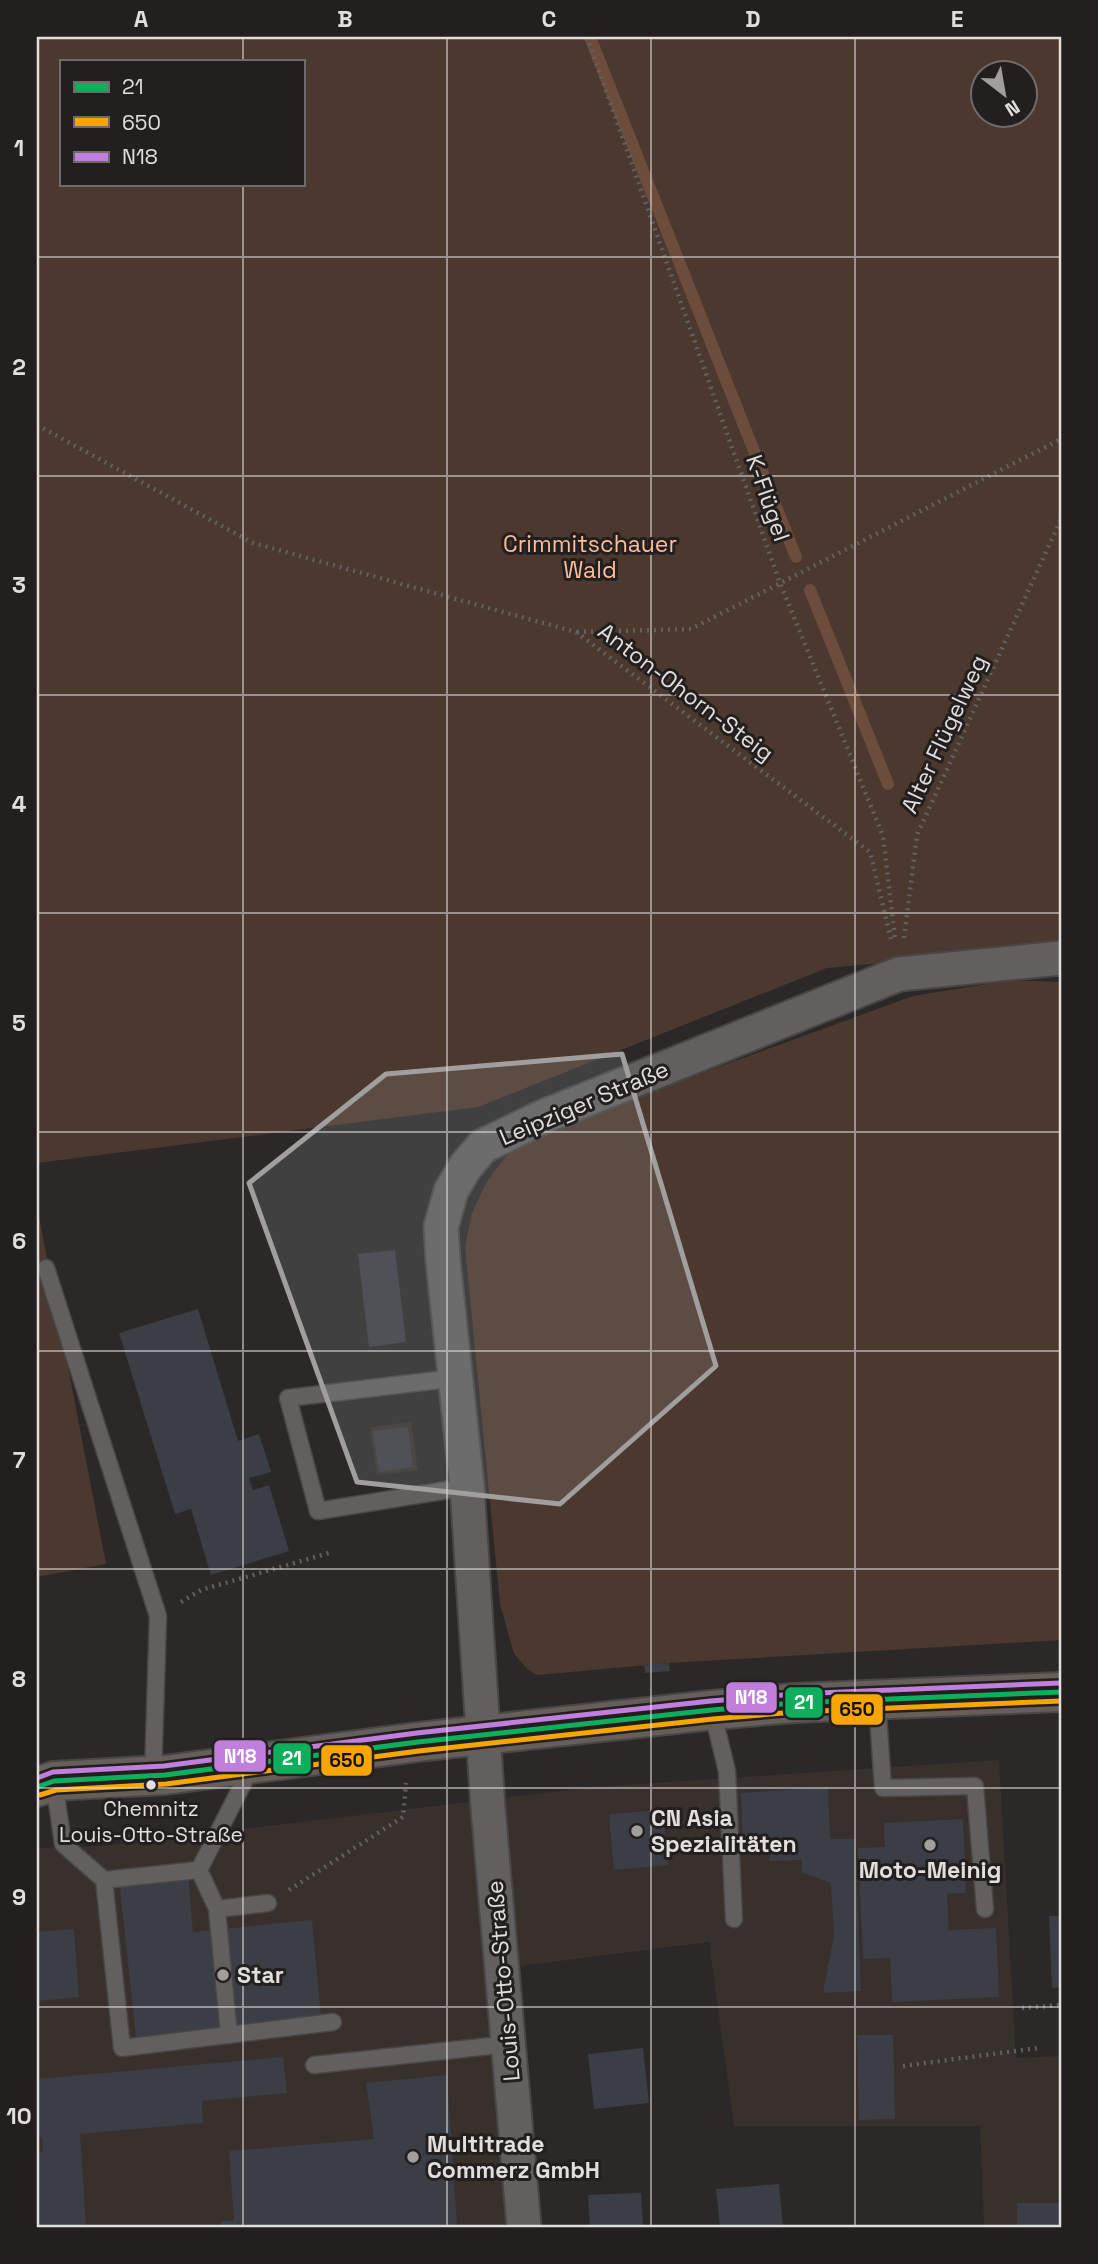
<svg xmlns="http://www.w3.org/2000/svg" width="1098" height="2264" font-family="'Space Grotesk',sans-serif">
  <rect width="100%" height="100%" fill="#2a2928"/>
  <!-- built -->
  <g fill="#37302d">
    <polygon points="411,1422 418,1470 377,1475 370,1427"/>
    <polygon points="999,1760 1016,2058 1061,2056 1061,2227 984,2227 980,2126 734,2126 709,1942 505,1968 534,2227 37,2227 37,1848 102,1846 594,1787"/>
  </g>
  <!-- green -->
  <g fill="#4b382e" fill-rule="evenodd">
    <path d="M37 37H1061V947L827 968 478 1107 37 1163ZM61 61H303V184H61ZM982 74H1024V116H982Z"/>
    <polygon points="1012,980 1061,982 1061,1640 669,1663 538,1675 528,1670 514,1654 500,1604 465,1247 472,1213 487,1181 508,1154 537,1136 691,1077 913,996"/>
    <polygon points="37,1206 106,1564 37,1577"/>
  </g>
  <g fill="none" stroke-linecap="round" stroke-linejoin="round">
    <!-- stream -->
    <g stroke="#6c4c3b" stroke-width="12">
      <polyline points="590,37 796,557"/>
      <polyline points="810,590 888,784"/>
    </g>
  </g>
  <!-- building -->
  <g fill="#3b3e44">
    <polygon points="395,1250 406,1342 369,1347 358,1254"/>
    <polygon points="198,1309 238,1441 259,1434 271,1472 249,1478 253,1490 269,1485 289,1551 211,1575 191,1509 175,1514 119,1333"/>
    <polygon points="408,1427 413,1467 379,1472 373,1431"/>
    <polygon points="669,1663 670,1671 645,1673 644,1665"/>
    <polygon points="828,1787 830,1839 855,1839 861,1991 823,1993 834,1935 831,1883 802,1872 802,1860 770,1861 769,1850 743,1851 741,1793"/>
    <polygon points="663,1810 668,1865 614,1870 609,1814"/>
    <polygon points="963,1819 966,1893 947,1894 949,1930 996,1928 999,1997 892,2002 890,1958 863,1959 858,1848 885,1847 884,1823"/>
    <polygon points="145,1832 146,1840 121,1843 120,1836"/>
    <polygon points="187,1863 193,1932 312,1920 321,2017 136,2037 118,1870"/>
    <polygon points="1049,1916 1061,1916 1061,1987 1052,1988"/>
    <polygon points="74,1929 79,1997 39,2001 37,1932"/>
    <polygon points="857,2035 893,2035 895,2119 859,2120"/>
    <polygon points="643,2048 649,2103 594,2109 588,2054"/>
    <polygon points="283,2057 287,2093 202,2101 203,2123 80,2134 86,2227 37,2227 37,2152 43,2151 42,2137 37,2138 37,2079"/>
    <polygon points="447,2075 457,2227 221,2227 221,2221 234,2220 229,2151 374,2139 366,2083"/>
    <polygon points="779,2184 783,2227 720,2227 716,2189"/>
    <polygon points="641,2193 643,2227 590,2227 588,2195"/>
    <rect x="1017" y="2203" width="44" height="24"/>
  </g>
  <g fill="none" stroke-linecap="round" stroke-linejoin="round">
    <!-- service casing -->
    <g stroke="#484746" stroke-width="19">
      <g id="service">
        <polyline points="46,1268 158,1616 153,1776"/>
        <polyline points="456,1378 288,1398 318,1511 467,1487"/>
        <polyline points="877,1700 883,1788 975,1786 985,1909"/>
        <polyline points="712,1710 727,1771 734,1919"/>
        <polyline points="54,1781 63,1844 104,1880 122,2048 333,2022"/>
        <polyline points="199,1870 217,1909 229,2035"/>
        <polyline points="199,1870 252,1766"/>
        <polyline points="104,1880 199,1870"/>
        <polyline points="217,1909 268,1903"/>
        <polyline points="314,2065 509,2044"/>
      </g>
    </g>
    <!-- minor casing -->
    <g stroke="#484746" stroke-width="37">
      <polyline id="minor" points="524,2227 488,1808 467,1487 443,1261 441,1227 451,1191 465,1167 483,1146 543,1117 899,974 1061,958"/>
    </g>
    <!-- primary casing -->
    <g stroke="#484746" stroke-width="42">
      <polyline id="primary" points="37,1787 54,1781 165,1775 418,1742 712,1710 794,1703 1061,1692"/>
    </g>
    <!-- path -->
    <g stroke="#626160" stroke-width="4.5" stroke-dasharray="2 5" stroke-linecap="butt">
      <polyline points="587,37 780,583 883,836 895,938"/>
      <polyline points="37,425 253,543 576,632 870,852 891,939"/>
      <polyline points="577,632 691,629 1061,439"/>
      <polyline points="904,938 917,835 1061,519"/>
      <polyline points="181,1602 201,1590 329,1553"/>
      <polyline points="289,1890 403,1817 406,1783"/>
      <polyline points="1022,2008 1061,2005"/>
      <polyline points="903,2066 1038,2048"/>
    </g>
    <!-- service -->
    <use href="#service" stroke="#61605f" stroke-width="16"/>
    <!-- minor -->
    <use href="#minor" stroke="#61605f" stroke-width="33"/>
    <!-- primary -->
    <use href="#primary" stroke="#665e5a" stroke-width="38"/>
    <!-- bus-1 casing -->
    <g stroke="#221f1e" stroke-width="10">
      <polyline id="bus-1" points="37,1787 54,1781 165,1775 418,1742 712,1710 794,1703 1061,1692"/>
    </g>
    <!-- bus-2 casing -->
    <g stroke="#221f1e" stroke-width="10">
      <polyline id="bus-2" points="40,1795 56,1790 166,1784 419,1751 713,1719 795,1712 1061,1701"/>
    </g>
    <!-- bus-3 casing -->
    <g stroke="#221f1e" stroke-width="10">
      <polyline id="bus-3" points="37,1778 53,1772 164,1766 417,1733 711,1701 794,1694 1061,1683"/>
    </g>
    <!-- bus-1 -->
    <use href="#bus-1" stroke="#0daf5c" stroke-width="5"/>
    <!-- bus-2 -->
    <use href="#bus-2" stroke="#f7a600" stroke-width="5"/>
    <!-- bus-3 -->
    <use href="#bus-3" stroke="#c07fdc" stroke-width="5"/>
  </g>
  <!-- marked area -->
  <path fill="#a19f9e" fill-opacity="0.2" stroke="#a19f9e" stroke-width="5" stroke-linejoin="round" d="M622 1054 716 1366 560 1504 357 1482 249 1183 386 1074Z"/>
  <!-- grid -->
  <path fill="none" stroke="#e1dfde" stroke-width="2" stroke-opacity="0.55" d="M243 37V61M447 37V2227M651 37V2227M855 37V2227M243 184V2227M37 257H1061M37 476H1061M37 695H1061M37 913H1061M37 1132H1061M37 1351H1061M37 1569H1061M37 1788H1061M37 2007H1061"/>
  <!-- markers -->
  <circle fill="#e1dfde" stroke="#221f1e" stroke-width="2.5" cx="151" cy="1785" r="6"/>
  <g fill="#a19f9e" stroke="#221f1e" stroke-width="2.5">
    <circle cx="637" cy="1831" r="7"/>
    <circle cx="930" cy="1845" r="7"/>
    <circle cx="223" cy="1975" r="7"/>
    <circle cx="413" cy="2157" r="7"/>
  </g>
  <g text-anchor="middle" stroke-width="6" stroke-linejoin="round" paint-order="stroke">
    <!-- bus labels -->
    <g font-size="21" fill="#e1dfde" stroke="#221f1e">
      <text x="151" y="1816">Chemnitz<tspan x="151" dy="26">Louis-Otto-Straße</tspan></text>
    </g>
    <!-- street labels -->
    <g font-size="23" fill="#e1dfde" stroke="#221f1e">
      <text transform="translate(768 498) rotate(71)" y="8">K-Flügel</text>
      <text transform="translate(686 692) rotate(37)" y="8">Anton-Ohorn-Steig</text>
      <text transform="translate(944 734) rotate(-65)" y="8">Alter Flügelweg</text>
      <text transform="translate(584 1103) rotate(-23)" y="8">Leipziger Straße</text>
      <text transform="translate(503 1981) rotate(-95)" y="8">Louis-Otto-Straße</text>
    </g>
    <!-- park labels -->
    <g font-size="23" fill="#fcbd9c" stroke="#221f1e">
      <text x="590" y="552">Crimmitschauer<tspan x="590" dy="26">Wald</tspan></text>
    </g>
    <!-- poi labels -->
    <g font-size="23" font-weight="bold" fill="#e1dfde" stroke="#221f1e" text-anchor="start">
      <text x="651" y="1826">CN Asia<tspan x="651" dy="26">Spezialitäten</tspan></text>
      <text x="930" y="1878" text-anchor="middle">Moto-Meinig</text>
      <text x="237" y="1983">Star</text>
      <text x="427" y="2152">Multitrade<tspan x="427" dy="26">Commerz GmbH</tspan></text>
    </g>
  </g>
  <g stroke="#221f1e" stroke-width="2.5">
    <rect x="725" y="1681" width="53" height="33" rx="7" fill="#c07fdc"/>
    <rect x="784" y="1686" width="40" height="33" rx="7" fill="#0daf5c"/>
    <rect x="830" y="1693" width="54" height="33" rx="7" fill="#f7a600"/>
    <rect x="213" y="1739" width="54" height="34" rx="7" fill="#c07fdc"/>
    <rect x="272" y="1742" width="40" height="33" rx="7" fill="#0daf5c"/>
    <rect x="320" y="1744" width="53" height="33" rx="7" fill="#f7a600"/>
  </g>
  <g font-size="19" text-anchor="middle" font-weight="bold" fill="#fff">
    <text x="751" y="1704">N18</text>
    <text x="804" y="1709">21</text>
    <text x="240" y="1763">N18</text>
    <text x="292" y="1765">21</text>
  </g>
  <g font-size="19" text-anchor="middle" font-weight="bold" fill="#111">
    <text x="857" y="1716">650</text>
    <text x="347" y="1767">650</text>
  </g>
  <!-- border -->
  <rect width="1098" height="2264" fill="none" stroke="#221f1e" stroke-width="77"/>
  <!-- legend -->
  <rect x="60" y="60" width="245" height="126" fill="#221f1e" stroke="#6e6c6b" stroke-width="2"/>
  <rect x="74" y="82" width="35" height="10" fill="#0daf5c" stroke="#6e6c6b" stroke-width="2"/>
  <text x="122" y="94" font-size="21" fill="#e1dfde">21</text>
  <rect x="74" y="117" width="35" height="10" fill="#f7a600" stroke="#6e6c6b" stroke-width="2"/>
  <text x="122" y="130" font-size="21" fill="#e1dfde">650</text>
  <rect x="74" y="152" width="35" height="10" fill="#c07fdc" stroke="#6e6c6b" stroke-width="2"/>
  <text x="122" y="164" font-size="21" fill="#e1dfde">N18</text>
  <!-- north arrow -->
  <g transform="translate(1004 94) rotate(149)"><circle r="33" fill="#221f1e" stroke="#6e6c6b" stroke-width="2"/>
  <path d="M0-5L12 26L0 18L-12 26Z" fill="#a19f9e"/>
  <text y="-10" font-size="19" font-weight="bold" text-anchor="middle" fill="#e1dfde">N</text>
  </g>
  <rect x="38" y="38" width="1022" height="2188" fill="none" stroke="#e1dfde" stroke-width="2.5"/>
  <g font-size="23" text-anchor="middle" font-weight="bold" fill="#e1dfde">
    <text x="141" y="27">A</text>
    <text x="345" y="27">B</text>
    <text x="549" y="27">C</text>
    <text x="753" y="27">D</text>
    <text x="957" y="27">E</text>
    <text x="19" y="156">1</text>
    <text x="19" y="375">2</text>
    <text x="19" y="593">3</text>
    <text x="19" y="812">4</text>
    <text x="19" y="1031">5</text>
    <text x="19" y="1249">6</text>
    <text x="19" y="1468">7</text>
    <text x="19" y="1687">8</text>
    <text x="19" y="1905">9</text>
    <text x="19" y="2124">10</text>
  </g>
</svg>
